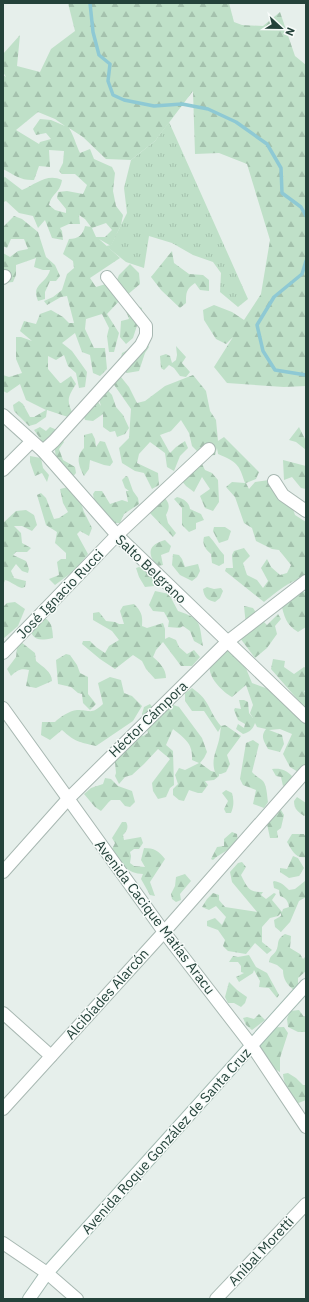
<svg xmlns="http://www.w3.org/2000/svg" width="309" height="1302" font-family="'IBM Plex Sans',sans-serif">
  <defs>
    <pattern id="grass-tufts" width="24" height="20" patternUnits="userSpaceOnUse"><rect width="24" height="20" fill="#bfe0c8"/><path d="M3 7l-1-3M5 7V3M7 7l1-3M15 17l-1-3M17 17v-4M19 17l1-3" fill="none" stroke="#a4c1ad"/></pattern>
    <pattern id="forest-firs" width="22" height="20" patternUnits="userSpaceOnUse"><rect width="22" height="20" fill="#bfe0c8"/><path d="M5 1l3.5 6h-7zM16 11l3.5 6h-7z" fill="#a4c1ad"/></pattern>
  </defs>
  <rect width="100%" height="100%" fill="#e6efeb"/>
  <!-- grass -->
  <polygon fill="url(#grass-tufts)" points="169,122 248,299 238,307 220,292 221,273 213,262 193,255 172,243 149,236 144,268 126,262 106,246 111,245 127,213 124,188 131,160 155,141"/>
  <!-- forest -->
  <g fill="url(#forest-firs)" fill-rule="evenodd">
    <path d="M68 3H193L195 8 193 3H229L234 22 242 25 263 26 280 12 295 56 306 65V386L284 387 227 383 214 367 233 337 226 344 216 339 204 320 203 310 214 305 232 312 244 320 261 294 270 240 247 164 219 153 195 154 193 91 155 141 131 160 106 159 83 137 69 128C74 136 76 145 80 153L90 149 94 159 112 167 115 173 113 191 116 206 123 215 121 225 111 246 99 239 120 258 90 278 96 287 109 283 115 285 119 275 130 264 139 273 140 284 126 296V301L142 308V310L133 338 126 344 120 337 121 321 129 319C127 311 122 307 121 299L107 314 119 333 114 352H109L107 336 109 328 102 314 86 319 85 329 94 348H105L107 369 100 376 93 373 90 355 82 352 75 333 62 343 72 351 87 372 85 387 79 388 76 373 68 366 64 355 56 360 48 356V369L60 383H61L71 376 76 384C68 397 66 400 73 414L68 417 47 410 46 417 36 424 29 426 14 411 13 405 19 401 23 404 30 417H34L46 410 26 400 20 384 7 393 3 391V375L9 377 22 373 16 359V337H21L32 341 20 331 24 321 36 324 40 314 51 310 63 317 69 323H74L67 296 61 297 47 305 44 301 53 297 62 290 67 274 74 268 73 261 63 254 69 239C78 239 83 235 85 226L91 227 85 219 79 215 80 224H69L60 228 62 231 63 240 52 238 45 220 38 228 33 216 19 213 6 201 3 202V178L5 177 22 190C36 184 47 173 62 180 60 193 52 193 49 205L55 210 66 213V209L57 198 58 192 67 191 83 194 87 185 75 174H62L59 171 63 163 64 151 49 150 50 167 39 166 34 180C22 181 14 175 3 169V75L6 77 3 72V54L20 35 17 66 40 72 51 49 75 31ZM38 112 55 119 65 126 51 120 40 119 33 129 36 135 46 133 51 139 40 142 39 144 16 130ZM106 223 112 230 105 237H96L92 228Z"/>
    <path d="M14 216 22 219 38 232 46 257 55 265 60 276 56 281H50L45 292V299L38 301C31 283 46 285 50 270H43L34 267 36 258 16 265V275L13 282 3 283V253L10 257 18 251 28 249 24 239H11L7 248 3 246V227Z"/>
    <path d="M172 251 174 263 189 274 203 275 209 280V291L200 290 195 283C186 289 186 293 186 303L180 308 161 290 151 277Z"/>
    <polygon points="144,339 149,347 145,353 139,371 127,373 119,366 122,353 128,350 135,350"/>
    <polygon points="176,346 186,357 182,363 190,372 186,377 180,376 174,368 169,365 164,370 161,368 160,356 166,354 170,356 172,363 176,360 177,355"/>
    <path d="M193 375 206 391 210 411 216 420 218 441 224 437 259 472 256 479 246 483 249 489 255 482 269 480 286 505 293 509 295 515 306 522V578C294 577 274 594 264 602L225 571 226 568H233L232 555 234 551 244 548 250 556 243 563 247 575 257 580 263 588 268 581 261 568 267 559 271 567 280 575 287 573 291 565 279 550 272 549 256 541 252 528 244 523 235 497 226 487 232 482 245 483C239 464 237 462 218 454L217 448 215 455 202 456 192 446 189 433 181 420 171 431 160 435 170 453 176 447 185 441 188 448 180 456 174 471 167 467 165 453 150 442 139 454 137 463 158 473 159 485 152 489 144 473 135 471 122 463 119 448 129 438 131 409 110 379 121 377 129 387 137 403 145 401 165 386Z"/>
    <polygon points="102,384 112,395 116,407 123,415 129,428 125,434 117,437 115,431 110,432 103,427 103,414 93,421 85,420 83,414 83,399 87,396 93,395 101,406 97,393"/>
    <polygon points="40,427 46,431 50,427 57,430 44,444 34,430"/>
    <polygon points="299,427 306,441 306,450 296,442 289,440"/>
    <path d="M92 433 95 439 96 447 100 441 105 442 113 462 110 466 104 465 90 460 89 469 84 476C79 466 75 457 84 448V435Z"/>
    <path d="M60 437 64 442 59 449 63 460 75 467 76 473 71 479C60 463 52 459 56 439Z"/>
    <polygon points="30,456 41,458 43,468 49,475 47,482 42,473 35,476 30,462"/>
    <polygon points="199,458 205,470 212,473 218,480 219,502 213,511 205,508 200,496 210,489 202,477 194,492 186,486 181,480"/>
    <polygon points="283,460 306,466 306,489 301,488 292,477 284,480"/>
    <polygon points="126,476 128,477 133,491 138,498 139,504 124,514 120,523 110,523 95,506 93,494 95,491 102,491 110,504 122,500 128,502 126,491 129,491 125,488 122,480"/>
    <polygon points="72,486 78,494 84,512 92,528 89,536 80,531 77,534 88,554 75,570 55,585 49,579 59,575 57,562 61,559 66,559 66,553 55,543 57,532 46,525 37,495 41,493 46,498 54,519 59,518 68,512 63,503 60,489"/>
    <path d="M161 494C169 502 171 505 166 515L168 523 176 533 173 537 147 510Z"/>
    <path d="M177 497C184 499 189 502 190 509L201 514 204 520 196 523V529L189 532 182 525V508L174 499Z"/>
    <path d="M26 510 34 515 37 525 32 531 22 526H14L21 533 22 543 31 548 27 552H16L13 555 26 561 29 569 28 573 22 571 16 564 11 571 14 578 26 581 25 587 22 588C15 586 12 582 5 580L3 585V523L16 511Z"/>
    <polygon points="214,527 225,527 231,531 228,540 219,543 213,531"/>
    <path d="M209 536C215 542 218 549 224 555V563L219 566 212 563 211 554C205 549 202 544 204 537Z"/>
    <path d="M165 540 171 546 169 552 161 555 163 565 157 566C147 553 148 545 165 540Z"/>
    <polygon points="173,554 179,555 182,559 185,567 198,564 200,571 197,577 192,581 180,575 172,565"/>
    <polygon points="142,566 154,578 154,586 145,587 139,577 136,568"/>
    <path d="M207 587 214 589 221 588 223 591 220 598 215 602C208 600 204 598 203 589Z"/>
    <path d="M297 588 306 593V614L305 619 306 620V627L298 632C286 625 284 616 281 603Z"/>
    <path d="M155 591 169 594 178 611C202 619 199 623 203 646L194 641 190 631 183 626 180 628 168 627 169 621 164 612 153 611 149 605Z"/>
    <polygon points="15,602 25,609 18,626 3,639 3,607 7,603"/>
    <path d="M134 604C141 611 143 615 142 626L147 628 163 623 165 629V639L169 637 176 640 179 647 187 654 194 650 200 657 192 666H181L163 642 156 650 153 657C160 663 166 669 166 678L155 679 146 669 142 661 133 655 115 669 100 659 82 644 83 641H90L96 647 105 653 109 646 119 640 112 631 93 620V613L99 612 106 621 115 622 119 624H124L120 611 123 606Z"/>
    <polygon points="244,606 253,608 259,617 267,625 278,614 281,619 275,626 277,634 267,648 255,658 237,634 246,626"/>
    <path d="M37 613C51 621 52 623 53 638 35 642 32 639 28 622Z"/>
    <path d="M21 642 35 653 36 661C43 667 52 672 52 681L36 688 26 686 29 670C21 668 17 670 11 676L7 669 16 657 17 647Z"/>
    <path d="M229 650 243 661 252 683 271 690 301 718 306 724V777L290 767 283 754 292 734 280 729 269 730 282 735 284 744 280 752 268 749C264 741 260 737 266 729L257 727 255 723C253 729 250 732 243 734L236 729 238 724 244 728 245 724 238 720 234 710 235 708 241 709 239 700H244L248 702 249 713 253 718 250 713 253 705 246 685 232 697C220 690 200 670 215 657 218 654 225 652 229 650Z"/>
    <polygon points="66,654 70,655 77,665 80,673 88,677 88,694 96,704 90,710 83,703 82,694 78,693 71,687 58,684 56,660"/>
    <polygon points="273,659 285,661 284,667 294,674 304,667 306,668 306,690 304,691 306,694 306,714 298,700 271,669"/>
    <path d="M110 677 121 680 124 693 132 696 142 706 133 721 96 746C79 742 75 742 62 730L50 740 41 735 42 722H55C60 717 69 711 77 710 91 710 91 715 103 704L98 683Z"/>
    <path d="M192 688C211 701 208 711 221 726L225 725 241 736 227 755 230 764 226 772 221 774H219V776L214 780 205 781 208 785 202 793H198L189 790 184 801 179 800 173 795V789L178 784 175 775 179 768 185 770 199 763 192 760C193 743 185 739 173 729L166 745 173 751 174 785 170 788 166 797 158 799 153 791 152 783 170 759 158 749 144 764 132 775 125 777 119 784 115 776 116 773 114 752 124 749 123 736 133 730 143 736 148 733 142 714 144 707 150 704 154 709 168 703 179 707 202 738 207 752 204 758 200 763 211 771 215 772C211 760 216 752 219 740 220 736 220 732 221 727L218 732 204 711H192L185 701V693Z"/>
    <path d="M253 740 259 744 252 772C255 776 260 778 263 781 267 786 267 796 268 802L264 808 253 804 256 790 243 785 240 779 246 743Z"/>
    <path d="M272 769C281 768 286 770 292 776L289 783 283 786 281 777 276 776Z"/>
    <path d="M105 778 111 779 118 786 132 791 135 802 130 807 125 806 120 800H111C107 803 105 807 101 811L95 807 84 794 91 788 103 784Z"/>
    <path d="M226 790 232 793C234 801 234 806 231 813H226L224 809 228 801 222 793Z"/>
    <path d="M297 797 306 803V814L304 816C298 812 294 809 294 801Z"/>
    <polygon points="278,810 281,810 284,815 281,828 277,831 278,838 270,838 267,824 269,816 272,814 277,815"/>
    <path d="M122 822H126C129 827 127 831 123 835L124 840 141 837 143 843 139 849H134L130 852 131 856 130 863 134 866 145 867 141 860 144 848C154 848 159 851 165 859L150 882 155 896 150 895 141 879 143 874C128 874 117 862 112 849L115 843 112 838Z"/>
    <path d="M232 832 237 834 238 843C230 850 220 853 213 860L211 859 217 847 224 846V839Z"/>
    <path d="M292 834H304L306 837V857C295 859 292 850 287 842Z"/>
    <polygon points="293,856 298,858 304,868 299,876 289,878 280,872 280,868 287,869"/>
    <path d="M242 862 246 867 241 875C247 887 249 893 263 892L261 895 266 899 274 893 276 894 272 900 282 912 283 909 289 907C288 901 286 898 280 896L279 890 274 888 273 882 274 881C281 882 284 885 289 890L295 889 305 881 306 875V897L299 901 290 922 281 932 275 927 274 920 281 916V913L278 916 270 918 262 927V942L272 950 267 954 255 943 246 954 228 951 223 946 225 940 218 930 207 926V921L215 918 222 925 226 917 216 906 209 910 202 907 207 899 213 893 219 895V900L225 907 257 912 232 882 230 872 238 863Z"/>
    <polygon points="185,874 191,881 180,894 181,900 176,902 172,899 171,894 175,886 176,877"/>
    <path d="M285 934 291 936 290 948 300 954 303 959 306 956V971L298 978V986L294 990C287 985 283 979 283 970L277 965 269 962C270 955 273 956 276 951 280 944 275 940 285 934Z"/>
    <polygon points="249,955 256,967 267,973 279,995 277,998 269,988 259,987 260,981 254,970 253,973 239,982 236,977 244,973 241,972 241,966 238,962 229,962 233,956 238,957"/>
    <polygon points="229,982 237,990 247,997 245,1003 241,1007 234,1003 228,1003 225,997"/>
    <polygon points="299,1010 304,1017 306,1015 306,1032 298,1032 288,1027 287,1019 290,1011"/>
    <polygon points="259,1014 265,1020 252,1030 246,1025 243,1018 247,1017 254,1019"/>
    <polygon points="284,1027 288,1033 280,1058 280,1072 271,1067 255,1042 261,1028"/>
    <path d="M288 1073 296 1078 303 1085H306V1100L296 1104C289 1095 284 1085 283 1074Z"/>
  </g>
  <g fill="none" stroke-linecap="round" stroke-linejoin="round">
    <!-- stream -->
    <g stroke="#8ec9d4" stroke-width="3.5">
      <polyline points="90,3 93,32 99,55 110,64 108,81 113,95 124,100 154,106 182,104 208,109 236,122 267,144 281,168 282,193 301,207 306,216"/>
      <polyline points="306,261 302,274 274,297 257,325 263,351 275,370 306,375"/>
    </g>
    <!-- street casing -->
    <g stroke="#a8b8b2" stroke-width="14">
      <g id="street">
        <polyline points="3,278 5,276"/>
        <polyline points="3,415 43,451 117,535 306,717"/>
        <polyline points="43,451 54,441 141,345 146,335 146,326 107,277"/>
        <polyline points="3,470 31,442"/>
        <polyline points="274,481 283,495 306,511"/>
        <polyline points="3,653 117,535 209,449"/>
        <polyline points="3,708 164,932 252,1046 306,1127"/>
        <polyline points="3,872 68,799 227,642 306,581"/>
        <polyline points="3,1013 51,1056"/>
        <polyline points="3,1109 164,932 306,771"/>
        <polyline points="3,1243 47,1273 77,1299"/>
        <polyline points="216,1299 306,1204"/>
      </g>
    </g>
    <!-- secondary casing -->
    <g stroke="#a4bbb3" stroke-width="14">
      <polyline id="secondary" points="29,1299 47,1273 306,985"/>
    </g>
    <!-- street -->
    <use href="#street" stroke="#fff" stroke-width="12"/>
    <!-- secondary -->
    <use href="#secondary" stroke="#fff" stroke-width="12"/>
  </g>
  <g text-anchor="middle" stroke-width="3" stroke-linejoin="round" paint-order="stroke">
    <!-- street labels -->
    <g font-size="14" fill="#24423a" stroke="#f7fbf9">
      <text transform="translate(151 569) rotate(44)" y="5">Salto Belgrano</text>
      <text transform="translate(60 594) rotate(-46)" y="5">José Ignacio Rucci</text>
      <text transform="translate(148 719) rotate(-44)" y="5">Héctor Cámpora</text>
      <text transform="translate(155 917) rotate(53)" y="5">Avenida Cacique Matías Aracu</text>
      <text transform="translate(107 994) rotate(-48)" y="5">Alcibíades Alarcón</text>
      <text transform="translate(166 1141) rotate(-48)" y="5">Avenida Roque González de Santa Cruz</text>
      <text transform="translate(261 1251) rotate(-47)" y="5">Aníbal Moretti</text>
    </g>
  </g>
  <!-- border -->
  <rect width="309" height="1302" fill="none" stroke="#24423a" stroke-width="8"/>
  <!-- north arrow -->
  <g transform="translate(281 28) rotate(112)" stroke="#f7fbf9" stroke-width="3" paint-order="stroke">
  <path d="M0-3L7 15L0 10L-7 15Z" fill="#24423a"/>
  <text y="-6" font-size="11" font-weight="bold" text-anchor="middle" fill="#24423a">N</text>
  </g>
</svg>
